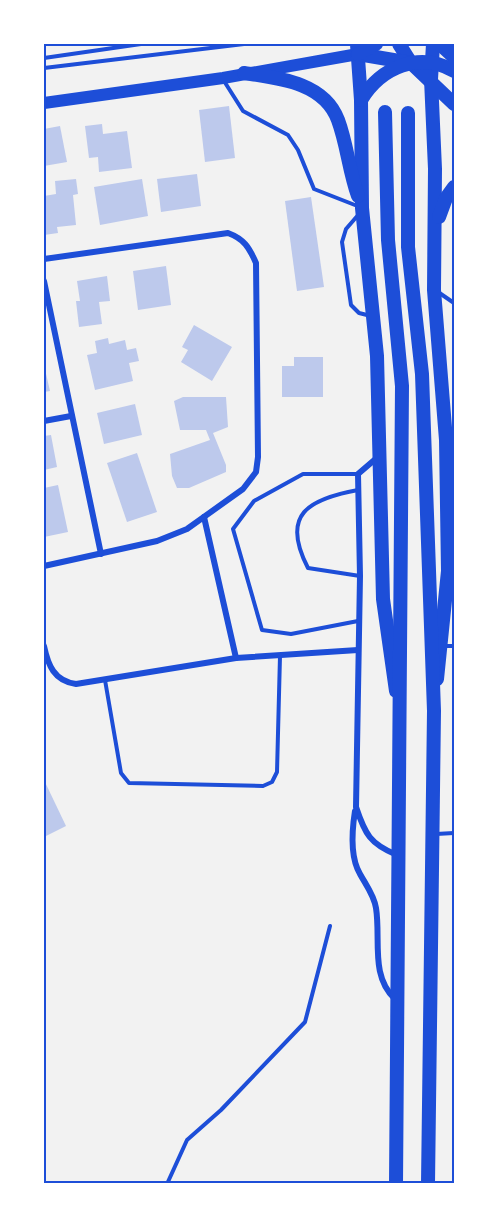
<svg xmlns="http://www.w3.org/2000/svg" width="498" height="1227" font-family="Arial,sans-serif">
  <rect width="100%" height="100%" fill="#f2f2f2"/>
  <!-- building -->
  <g fill="#bdc9ec">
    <polygon points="229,106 235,158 205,162 199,110"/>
    <polygon points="102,124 103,134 127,131 132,168 99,172 98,157 89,158 85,126"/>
    <polygon points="60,126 67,162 44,166 44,129"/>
    <polygon points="197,174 201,206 161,212 157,179"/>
    <polygon points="76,179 78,194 73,195 76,225 57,227 58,233 44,235 44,196 56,194 55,181"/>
    <polygon points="142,179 148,216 100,225 94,187"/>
    <polygon points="311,197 324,287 297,291 285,201"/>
    <polygon points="166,266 171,305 138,310 133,271"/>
    <polygon points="107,276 110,301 99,302 102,324 79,327 76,301 80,301 77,281"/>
    <polygon points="194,325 232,347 212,381 181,362 188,350 182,347"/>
    <polygon points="108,338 109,344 125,340 127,350 136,348 139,361 129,363 133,381 95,390 87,355 97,353 95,341"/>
    <polygon points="294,357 323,357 323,397 282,397 282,366 294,366"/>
    <polygon points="44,365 50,391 44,392"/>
    <polygon points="183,397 226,397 228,427 213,433 226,465 226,472 189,488 177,488 172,476 170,454 210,440 206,430 180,430 174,401"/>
    <polygon points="135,404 142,435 104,444 97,413"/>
    <polygon points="51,435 57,467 44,470 44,436"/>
    <polygon points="137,453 157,512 127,522 107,463"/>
    <polygon points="58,485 68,532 44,537 44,488"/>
    <polygon points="44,780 66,826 44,837"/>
  </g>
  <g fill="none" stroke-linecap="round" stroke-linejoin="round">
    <!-- service -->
    <g stroke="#1d4ed8" stroke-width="4">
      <polyline points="44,58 141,44"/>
      <polyline points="44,68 244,44"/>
      <polyline points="224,81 243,111 288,135 298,150 314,189 360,207"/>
      <polyline points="359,214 346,229 342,242 351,305 359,313 371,316"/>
      <polyline points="438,292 454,303"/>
      <path d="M358 490C309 499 280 514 308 568L360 576"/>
      <polyline points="358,621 291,634 262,630 233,529 254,501 303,474 358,474"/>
      <polyline points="444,646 454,646"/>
      <polyline points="105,680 121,773 129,783 263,786 272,782 277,772 280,656"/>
      <polyline points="436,834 454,833"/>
      <polyline points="167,1184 187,1140 221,1110 305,1022 330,926"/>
    </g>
    <!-- minor -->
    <g stroke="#1d4ed8" stroke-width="6">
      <path d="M44 259 228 233C244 239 249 247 256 263L258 457 256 472 243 489 187 529 157 541 44 566"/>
      <polyline points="44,281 101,554"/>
      <polyline points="44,421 71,416"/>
      <path d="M379 456 358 474 360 576 356 807C365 834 370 844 397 855"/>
      <polyline points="204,517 236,658"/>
      <path d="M44 646C48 665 54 681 76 684L236 658 358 650"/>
      <path d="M355 811C352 830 350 857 360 874 366 885 374 895 376 908 381 939 370 976 395 999"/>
    </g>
    <!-- secondary -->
    <polyline stroke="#1d4ed8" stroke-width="12" points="44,103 223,78 358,54"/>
    <!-- primary -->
    <g stroke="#1d4ed8" stroke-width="14">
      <polyline points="357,44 361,100 362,208 377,356 383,599 396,691"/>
      <polyline points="399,44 411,63"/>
      <polyline points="433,44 431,79 435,169 434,290 446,440 448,571 437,679"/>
      <polyline points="440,44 454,57"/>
      <polyline points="358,54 411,63 454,104"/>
      <polyline points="358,54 376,44"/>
      <path d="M244 73C278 78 324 82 338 120 347 144 349 171 358 196"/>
      <path d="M361 100C381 67 419 51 454 71"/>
      <polyline points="439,217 446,198 454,187"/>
    </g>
    <!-- trunk -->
    <g stroke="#1d4ed8" stroke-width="14">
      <polyline points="385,112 388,240 402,386 396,1184"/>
      <polyline points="408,113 408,247 422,374 434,711 428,1184"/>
    </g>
  </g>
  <!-- border -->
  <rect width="498" height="1227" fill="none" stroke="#ffffff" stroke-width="90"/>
  <rect x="45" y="45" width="408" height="1137" fill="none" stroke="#1d4ed8" stroke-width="2"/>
</svg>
